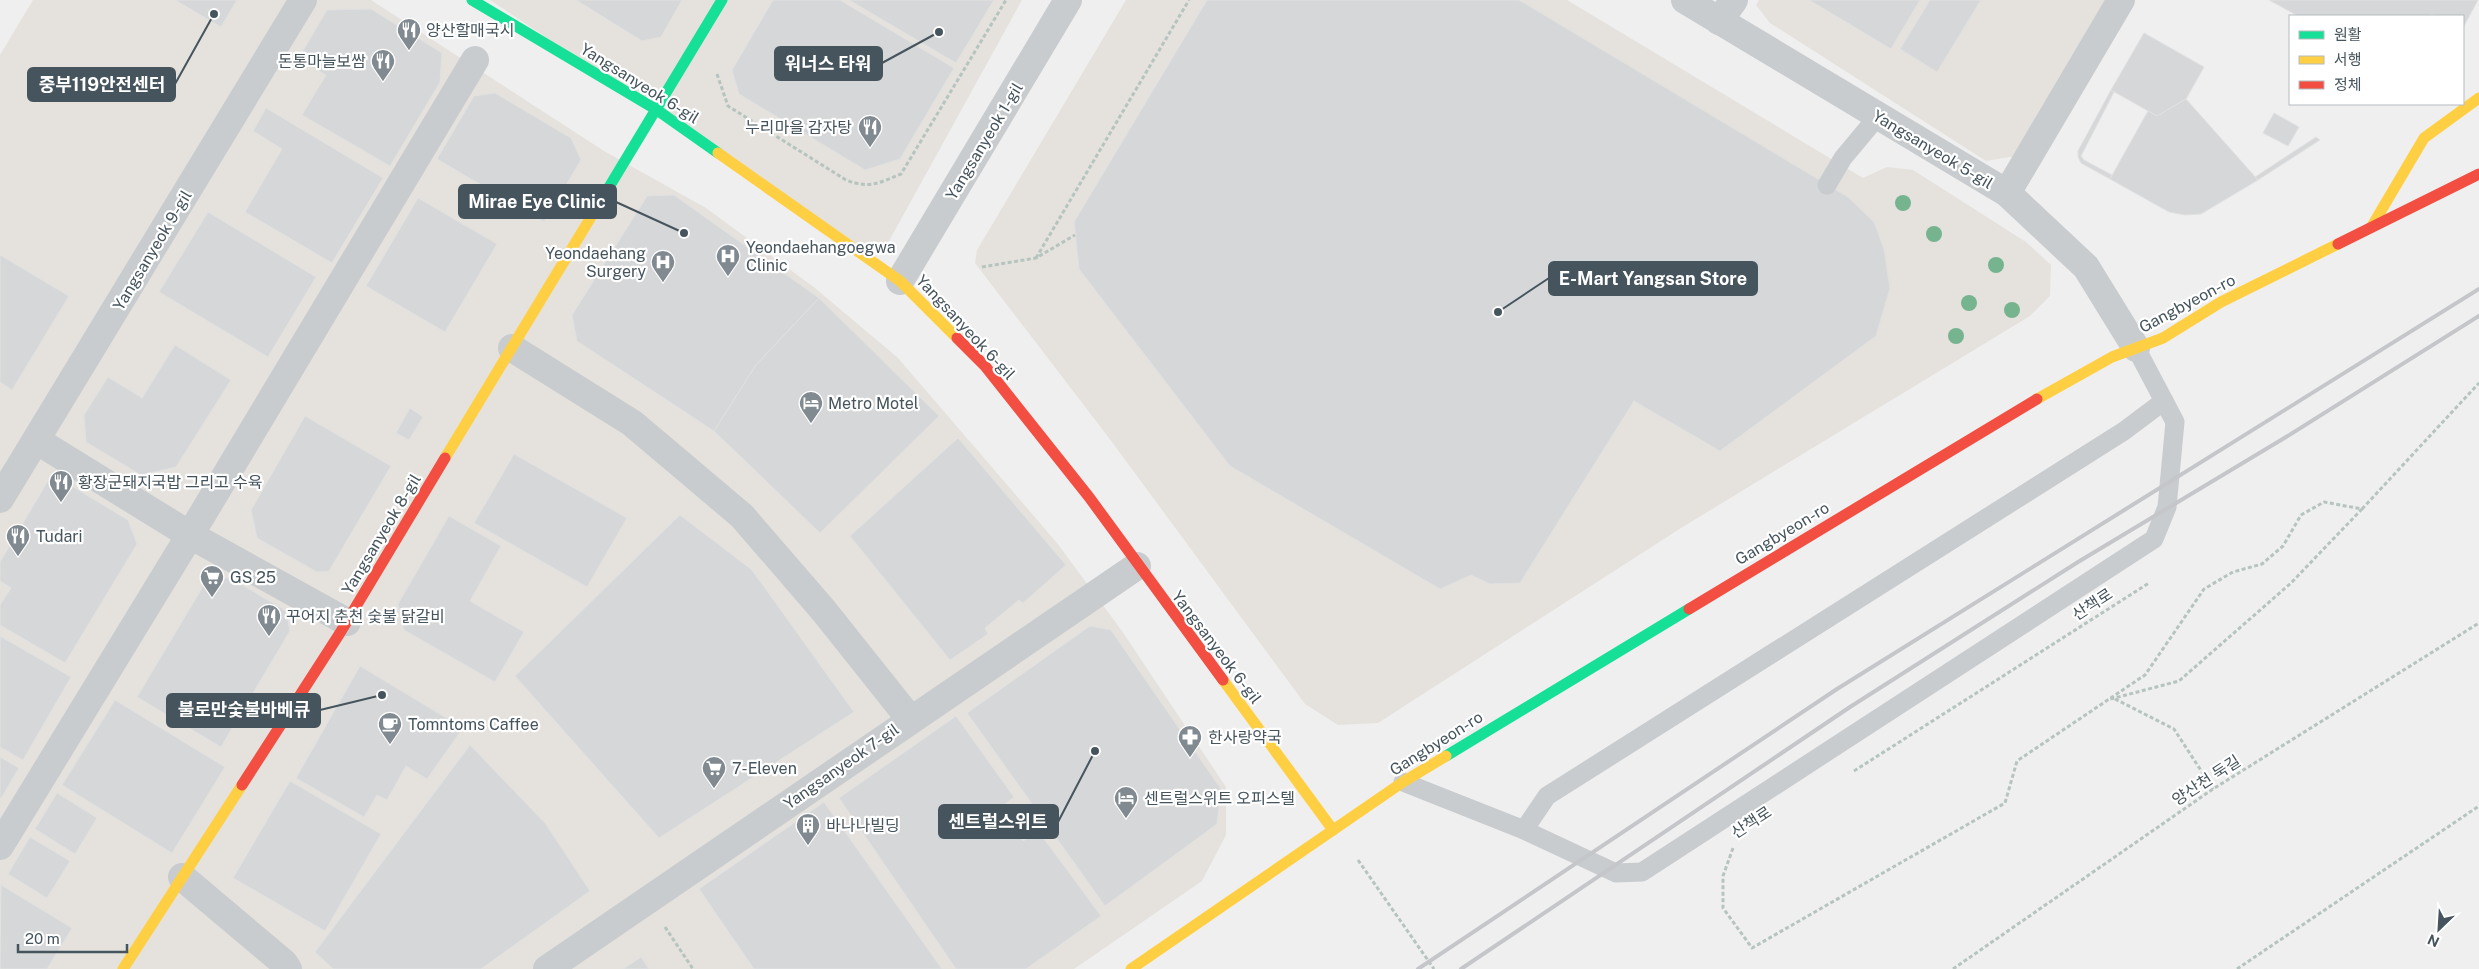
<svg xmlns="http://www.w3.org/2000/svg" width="2479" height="969" font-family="'Public Sans','Noto Sans KR',sans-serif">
  <rect width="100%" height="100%" fill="#f0efef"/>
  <!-- commercial -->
  <g fill="#e5e2dd">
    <polygon points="33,0 371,0 604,151 706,208 815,288 898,358 1057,543 1122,631 1226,787 1226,835 1202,881 1074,969 0,969 0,55"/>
    <polygon points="490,0 1022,0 889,241 865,249"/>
    <polygon points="1126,0 1567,0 1863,178 1887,167 1913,170 2026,242 2051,265 2050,296 2030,316 1681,528 1378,723 1338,725 1305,704 1109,438 975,263 977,250"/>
    <polygon points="1759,0 2110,0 2016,156 1986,161 1770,23 1756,5"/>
  </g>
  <!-- building -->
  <g fill="#d6d7d8" stroke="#e1e1e2">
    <polygon points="175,0 237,0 221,27"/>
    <polygon points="576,0 682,0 661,37 642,41"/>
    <polygon points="773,0 840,0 954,68 900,159 865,170 739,94 732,70"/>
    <polygon points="849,0 994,0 956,63"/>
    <polygon points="1207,0 1519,0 1848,197 1874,222 1884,249 1890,288 1876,336 1720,451 1634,401 1520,583 1490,584 1471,575 1440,589 1230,466 1079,269 1074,222"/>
    <polygon points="1809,0 1920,0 1891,49"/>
    <polygon points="1930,0 1981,0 1937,72 1900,49"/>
    <polygon points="2269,0 2478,0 2463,28 2463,16 2436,16 2431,14 2430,16 2298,16"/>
    <polygon points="371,9 442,53 440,82 390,166 302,115 326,75 298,59 327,10"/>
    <polygon points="2144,33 2204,67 2186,99 2157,116 2111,90"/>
    <polygon points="2111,90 2114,92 2081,156 2084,160 2112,175 2110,179 2081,163 2078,157 2078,151"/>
    <polygon points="495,93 571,138 581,160 544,222 437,159 474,96"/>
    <polygon points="2186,99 2258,180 2201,214 2185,215 2169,212 2110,179 2148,111 2157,116"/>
    <polygon points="266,108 383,178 332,263 245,212 282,149 253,131"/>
    <polygon points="2274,113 2299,127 2288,146 2263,133"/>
    <polygon points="2316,137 2320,140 2258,180 2255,177"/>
    <polygon points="674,195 819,298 756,365 714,431 577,341 572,315 647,196"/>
    <polygon points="418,198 497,244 445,332 366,286"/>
    <polygon points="208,212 316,277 268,357 159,292"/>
    <polygon points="0,255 69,296 12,390 0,382"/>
    <polygon points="819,298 939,416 820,533 714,431 756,365"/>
    <polygon points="175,345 231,380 176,467 141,475 86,442 84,415 108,377 142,398"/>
    <polygon points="410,408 423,417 409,440 396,433"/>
    <polygon points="305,416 391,466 329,571 317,572 257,538 251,510"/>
    <polygon points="958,438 1066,565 1023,603 1019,600 985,628 988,634 950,660 850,536"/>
    <polygon points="514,454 627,518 587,587 474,523"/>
    <polygon points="52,474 128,520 137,544 65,663 0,625 0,605 11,588 0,581 0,562"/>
    <polygon points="680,515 752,570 854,712 659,838 515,676"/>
    <polygon points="449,516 501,546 470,601 524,632 495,682 404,630 398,604"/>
    <polygon points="229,577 286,611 290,631 221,747 137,697 205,583"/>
    <polygon points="1090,626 1111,630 1221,789 1217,824 1105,906 967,713"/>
    <polygon points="0,636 71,677 23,760 0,747"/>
    <polygon points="360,666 463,728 427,779 406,766 387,800 377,795 364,817 296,778"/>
    <polygon points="115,700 225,767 172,853 62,785"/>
    <polygon points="956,716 1014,797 998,810 1023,841 1039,832 1101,916 1026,969 956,969 839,798"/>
    <polygon points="470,745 545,823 590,891 481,969 333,969 315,952"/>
    <polygon points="0,757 19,768 0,800"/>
    <polygon points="290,781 381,834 325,931 233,878"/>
    <polygon points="57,793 97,818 75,854 35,829"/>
    <polygon points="824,802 942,969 754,969 699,889"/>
    <polygon points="30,837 70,861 47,898 8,874"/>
    <polygon points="1,885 72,928 47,969 0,969"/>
    <polygon points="641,957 649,969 623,969"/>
  </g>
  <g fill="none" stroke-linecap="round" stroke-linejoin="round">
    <!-- path -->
    <g stroke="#b6c4bf" stroke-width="3" stroke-dasharray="4 2.5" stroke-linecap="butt">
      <path d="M717 74 728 106 846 180C869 189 879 183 901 174L1006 0"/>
      <polyline points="1036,258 1189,0"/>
      <polyline points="982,267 1036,258 1075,235"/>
      <polyline points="2362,509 2479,383"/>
      <polyline points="2115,699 2174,729 2213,789"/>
      <polyline points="1854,771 2149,583"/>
      <polyline points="1733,848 1723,876 1723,908 1752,948 2005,803 2017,761 2145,675 2204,589 2233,572 2262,564 2283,546 2301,515 2324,502 2362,509 2291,583 2179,681 2107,700"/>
      <polyline points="1358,860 1434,969"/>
      <polyline points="665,927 693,969"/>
      <polyline points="1953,969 2213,789 2479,623"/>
      <polyline points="2237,969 2479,806"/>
    </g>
    <!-- lane -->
    <g stroke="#c8ccce" stroke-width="19">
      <polyline points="1827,185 1843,158 1878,116"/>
      <polyline points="1403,782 1524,830 1616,873 1642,872 2154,539 2167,507 2175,422 2136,348"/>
      <polyline points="1524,830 1547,796 2124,431 2164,401"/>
    </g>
    <!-- street -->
    <g stroke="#c8ccce" stroke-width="28">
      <polyline points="1685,0 2007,193 2086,267 2136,348"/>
      <polyline points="1719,21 1734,0"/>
      <polyline points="2007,193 2121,0"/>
      <polyline points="900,281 1068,0"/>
      <polyline points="512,348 632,423 742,516 824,611 910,719"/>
      <polyline points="36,440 190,535 475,60"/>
      <polyline points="0,499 303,0"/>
      <polyline points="0,846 190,535 347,622"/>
      <polyline points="182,877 284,963 288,969"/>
      <polyline points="547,969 1137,566"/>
    </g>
    <!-- fast -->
    <g stroke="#16e098" stroke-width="11">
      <polyline points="472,0 657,110 718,153"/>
      <polyline points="594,212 722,0"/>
      <polyline points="1446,756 1689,609"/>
    </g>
    <!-- slow -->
    <g stroke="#ffcf43" stroke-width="11">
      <polyline points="718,153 900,281 957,338"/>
      <polyline points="2372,226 2424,138 2479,98"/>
      <polyline points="2037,399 2112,357 2163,338 2221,302 2338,244"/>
      <polyline points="445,458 594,212"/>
      <polyline points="1223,680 1333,830"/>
      <polyline points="123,969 242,785"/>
      <polyline points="1131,969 1403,782 1446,756"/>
    </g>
    <!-- jam -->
    <g stroke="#f24e42" stroke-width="11">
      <polyline points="2338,244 2479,174"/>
      <polyline points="957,338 985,366 1089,497 1223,680"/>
      <polyline points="1689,609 2037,399"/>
      <polyline points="242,785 340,633 445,458"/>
    </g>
    <!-- rail -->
    <g stroke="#c4c6c9" stroke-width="4">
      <polyline points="1418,969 1837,689 2479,289"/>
      <polyline points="1461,969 1850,707 2078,562 2286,437 2479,316"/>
    </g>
  </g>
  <!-- trees -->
  <g fill="#75b48f">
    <circle cx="1903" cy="203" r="8"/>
    <circle cx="1934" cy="234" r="8"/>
    <circle cx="1996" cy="265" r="8"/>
    <circle cx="1969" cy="303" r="8"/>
    <circle cx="2012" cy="310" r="8"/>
    <circle cx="1956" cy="336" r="8"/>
  </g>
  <!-- icons -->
  <defs>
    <g id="restaurant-pin" transform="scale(1.25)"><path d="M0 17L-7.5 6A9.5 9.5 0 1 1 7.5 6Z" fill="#818a90" stroke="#fff"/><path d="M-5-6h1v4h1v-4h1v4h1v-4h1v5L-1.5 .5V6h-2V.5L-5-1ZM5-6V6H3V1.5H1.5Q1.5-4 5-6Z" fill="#fff"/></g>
    <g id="hospital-pin" transform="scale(1.25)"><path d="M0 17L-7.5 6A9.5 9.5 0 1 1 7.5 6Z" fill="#818a90" stroke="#fff"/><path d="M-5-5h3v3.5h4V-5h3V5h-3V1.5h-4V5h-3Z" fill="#fff"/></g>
    <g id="hotel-pin" transform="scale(1.25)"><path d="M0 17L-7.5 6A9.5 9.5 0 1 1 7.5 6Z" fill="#818a90" stroke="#fff"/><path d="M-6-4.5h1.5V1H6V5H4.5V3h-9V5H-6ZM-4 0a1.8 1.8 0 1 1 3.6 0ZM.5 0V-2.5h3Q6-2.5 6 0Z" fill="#fff"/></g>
    <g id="supermarket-pin" transform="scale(1.25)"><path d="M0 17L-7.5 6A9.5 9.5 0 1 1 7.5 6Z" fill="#818a90" stroke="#fff"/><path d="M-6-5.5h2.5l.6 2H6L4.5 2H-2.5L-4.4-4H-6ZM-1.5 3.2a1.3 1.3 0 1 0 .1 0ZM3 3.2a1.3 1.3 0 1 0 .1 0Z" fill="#fff"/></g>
    <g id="cafe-pin" transform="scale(1.25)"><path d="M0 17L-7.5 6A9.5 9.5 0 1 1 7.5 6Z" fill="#818a90" stroke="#fff"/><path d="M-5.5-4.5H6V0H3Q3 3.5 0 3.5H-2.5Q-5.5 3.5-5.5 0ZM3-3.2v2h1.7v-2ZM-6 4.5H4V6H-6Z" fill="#fff"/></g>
    <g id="pharmacy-pin" transform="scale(1.25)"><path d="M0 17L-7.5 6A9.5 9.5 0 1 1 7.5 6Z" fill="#818a90" stroke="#fff"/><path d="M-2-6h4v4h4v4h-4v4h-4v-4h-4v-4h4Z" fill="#fff"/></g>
    <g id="building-pin" transform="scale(1.25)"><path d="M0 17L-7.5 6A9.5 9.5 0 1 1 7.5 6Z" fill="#818a90" stroke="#fff"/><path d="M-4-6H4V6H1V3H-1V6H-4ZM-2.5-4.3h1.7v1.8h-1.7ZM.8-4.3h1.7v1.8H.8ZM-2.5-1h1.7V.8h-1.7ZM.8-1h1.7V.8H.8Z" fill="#fff"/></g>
  </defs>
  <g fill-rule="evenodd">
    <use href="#restaurant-pin" x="409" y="30"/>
    <use href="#restaurant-pin" x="383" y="61"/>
    <use href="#restaurant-pin" x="870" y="127"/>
    <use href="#hospital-pin" x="728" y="256"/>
    <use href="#hospital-pin" x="663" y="262"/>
    <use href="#hotel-pin" x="811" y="403"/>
    <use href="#restaurant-pin" x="61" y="482"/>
    <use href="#restaurant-pin" x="18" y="536"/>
    <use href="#supermarket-pin" x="212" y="577"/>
    <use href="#restaurant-pin" x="269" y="616"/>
    <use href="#cafe-pin" x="390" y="724"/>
    <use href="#pharmacy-pin" x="1190" y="737"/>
    <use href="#supermarket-pin" x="714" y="768"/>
    <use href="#hotel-pin" x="1126" y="798"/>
    <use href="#building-pin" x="808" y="825"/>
  </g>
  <g text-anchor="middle" stroke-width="4.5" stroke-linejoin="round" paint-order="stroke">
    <!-- poi labels -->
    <g font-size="16" fill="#45545d" stroke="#fff" text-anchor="start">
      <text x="426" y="36">양산할매국시</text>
      <text x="366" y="67" text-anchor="end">돈통마늘보쌈</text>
      <text x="852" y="133" text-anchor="end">누리마을 감자탕</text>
      <text x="746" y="253">Yeondaehangoegwa<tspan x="746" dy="18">Clinic</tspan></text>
      <text x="646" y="259" text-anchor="end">Yeondaehang<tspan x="646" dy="18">Surgery</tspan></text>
      <text x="828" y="409">Metro Motel</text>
      <text x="78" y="488">황장군돼지국밥 그리고 수육</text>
      <text x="36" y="542">Tudari</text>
      <text x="230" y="583">GS 25</text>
      <text x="286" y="622">꾸어지 춘천 숯불 닭갈비</text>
      <text x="408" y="730">Tomntoms Caffee</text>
      <text x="1208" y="743">한사랑약국</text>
      <text x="732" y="774">7-Eleven</text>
      <text x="1144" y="804">센트럴스위트 오피스텔</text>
      <text x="826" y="831">바나나빌딩</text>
    </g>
    <!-- street labels -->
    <g font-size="16" fill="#45545d" stroke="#fff">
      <text transform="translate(640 83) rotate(32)" y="6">Yangsanyeok 6-gil</text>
      <text transform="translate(984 141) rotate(-59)" y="6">Yangsanyeok 1-gil</text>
      <text transform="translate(1933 149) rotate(31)" y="6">Yangsanyeok 5-gil</text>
      <text transform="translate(152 250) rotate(-59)" y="6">Yangsanyeok 9-gil</text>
      <text transform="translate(2187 303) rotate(-28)" y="6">Gangbyeon-ro</text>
      <text transform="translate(966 327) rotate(47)" y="6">Yangsanyeok 6-gil</text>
      <text transform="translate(1782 533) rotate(-31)" y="6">Gangbyeon-ro</text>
      <text transform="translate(381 534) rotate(-59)" y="6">Yangsanyeok 8-gil</text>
      <text transform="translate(2092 604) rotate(-33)" y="6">산책로</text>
      <text transform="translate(1217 647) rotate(53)" y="6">Yangsanyeok 6-gil</text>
      <text transform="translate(1436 743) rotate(-32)" y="6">Gangbyeon-ro</text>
      <text transform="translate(841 766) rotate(-35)" y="6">Yangsanyeok 7-gil</text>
      <text transform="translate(2206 780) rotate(-33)" y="6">양산천 둑길</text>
      <text transform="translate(1751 822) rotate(-33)" y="6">산책로</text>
    </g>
  </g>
  <!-- callouts -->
  <path fill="none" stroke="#45545d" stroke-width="2" d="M939 32L882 63M214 14L175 84M684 233L616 202M1498 312L1549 278M382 695L320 710M1095 751L1058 822"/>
  <g fill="#45545d" stroke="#fff" stroke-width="2">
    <circle cx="939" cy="32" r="5"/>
    <circle cx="214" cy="14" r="5"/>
    <circle cx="684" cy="233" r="5"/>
    <circle cx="1498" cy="312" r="5"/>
    <circle cx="382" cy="695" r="5"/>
    <circle cx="1095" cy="751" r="5"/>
  </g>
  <g fill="#45545d" stroke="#45545d" stroke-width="2">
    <rect x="775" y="47" width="107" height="33" rx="5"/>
    <rect x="28" y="68" width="147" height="33" rx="5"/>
    <rect x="459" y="185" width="157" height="33" rx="5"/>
    <rect x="1549" y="262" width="208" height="33" rx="5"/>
    <rect x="167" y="694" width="153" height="33" rx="5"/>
    <rect x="939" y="805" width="119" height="33" rx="5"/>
  </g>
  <g font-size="18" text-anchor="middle" font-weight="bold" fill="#fff">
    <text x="828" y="70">워너스 타워</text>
    <text x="102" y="91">중부119안전센터</text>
    <text x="537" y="208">Mirae Eye Clinic</text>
    <text x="1653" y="285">E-Mart Yangsan Store</text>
    <text x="244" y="716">불로만숯불바베큐</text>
    <text x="998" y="828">센트럴스위트</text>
  </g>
  <!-- legend -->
  <rect x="2289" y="15" width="175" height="90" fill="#ffffff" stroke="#b5bbbe"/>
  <rect x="2299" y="31" width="25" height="8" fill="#16e098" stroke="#b5bbbe"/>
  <text x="2334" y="40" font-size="15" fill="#45545d">원활</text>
  <rect x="2299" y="56" width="25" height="8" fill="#ffcf43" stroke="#b5bbbe"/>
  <text x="2334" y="65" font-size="15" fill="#45545d">서행</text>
  <rect x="2299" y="81" width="25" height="8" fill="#f24e42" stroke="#b5bbbe"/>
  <text x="2334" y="90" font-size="15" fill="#45545d">정체</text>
  <!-- north arrow -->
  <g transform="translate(2439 929) rotate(205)" stroke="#ffffff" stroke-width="4" paint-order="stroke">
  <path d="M0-4L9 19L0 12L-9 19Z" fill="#45545d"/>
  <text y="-8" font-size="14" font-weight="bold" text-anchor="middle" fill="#45545d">N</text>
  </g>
  <!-- scale -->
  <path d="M18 944v8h109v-8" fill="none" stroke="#45545d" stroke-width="2.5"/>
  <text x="25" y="944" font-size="15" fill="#45545d" stroke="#ffffff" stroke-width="4" paint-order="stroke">20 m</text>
</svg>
